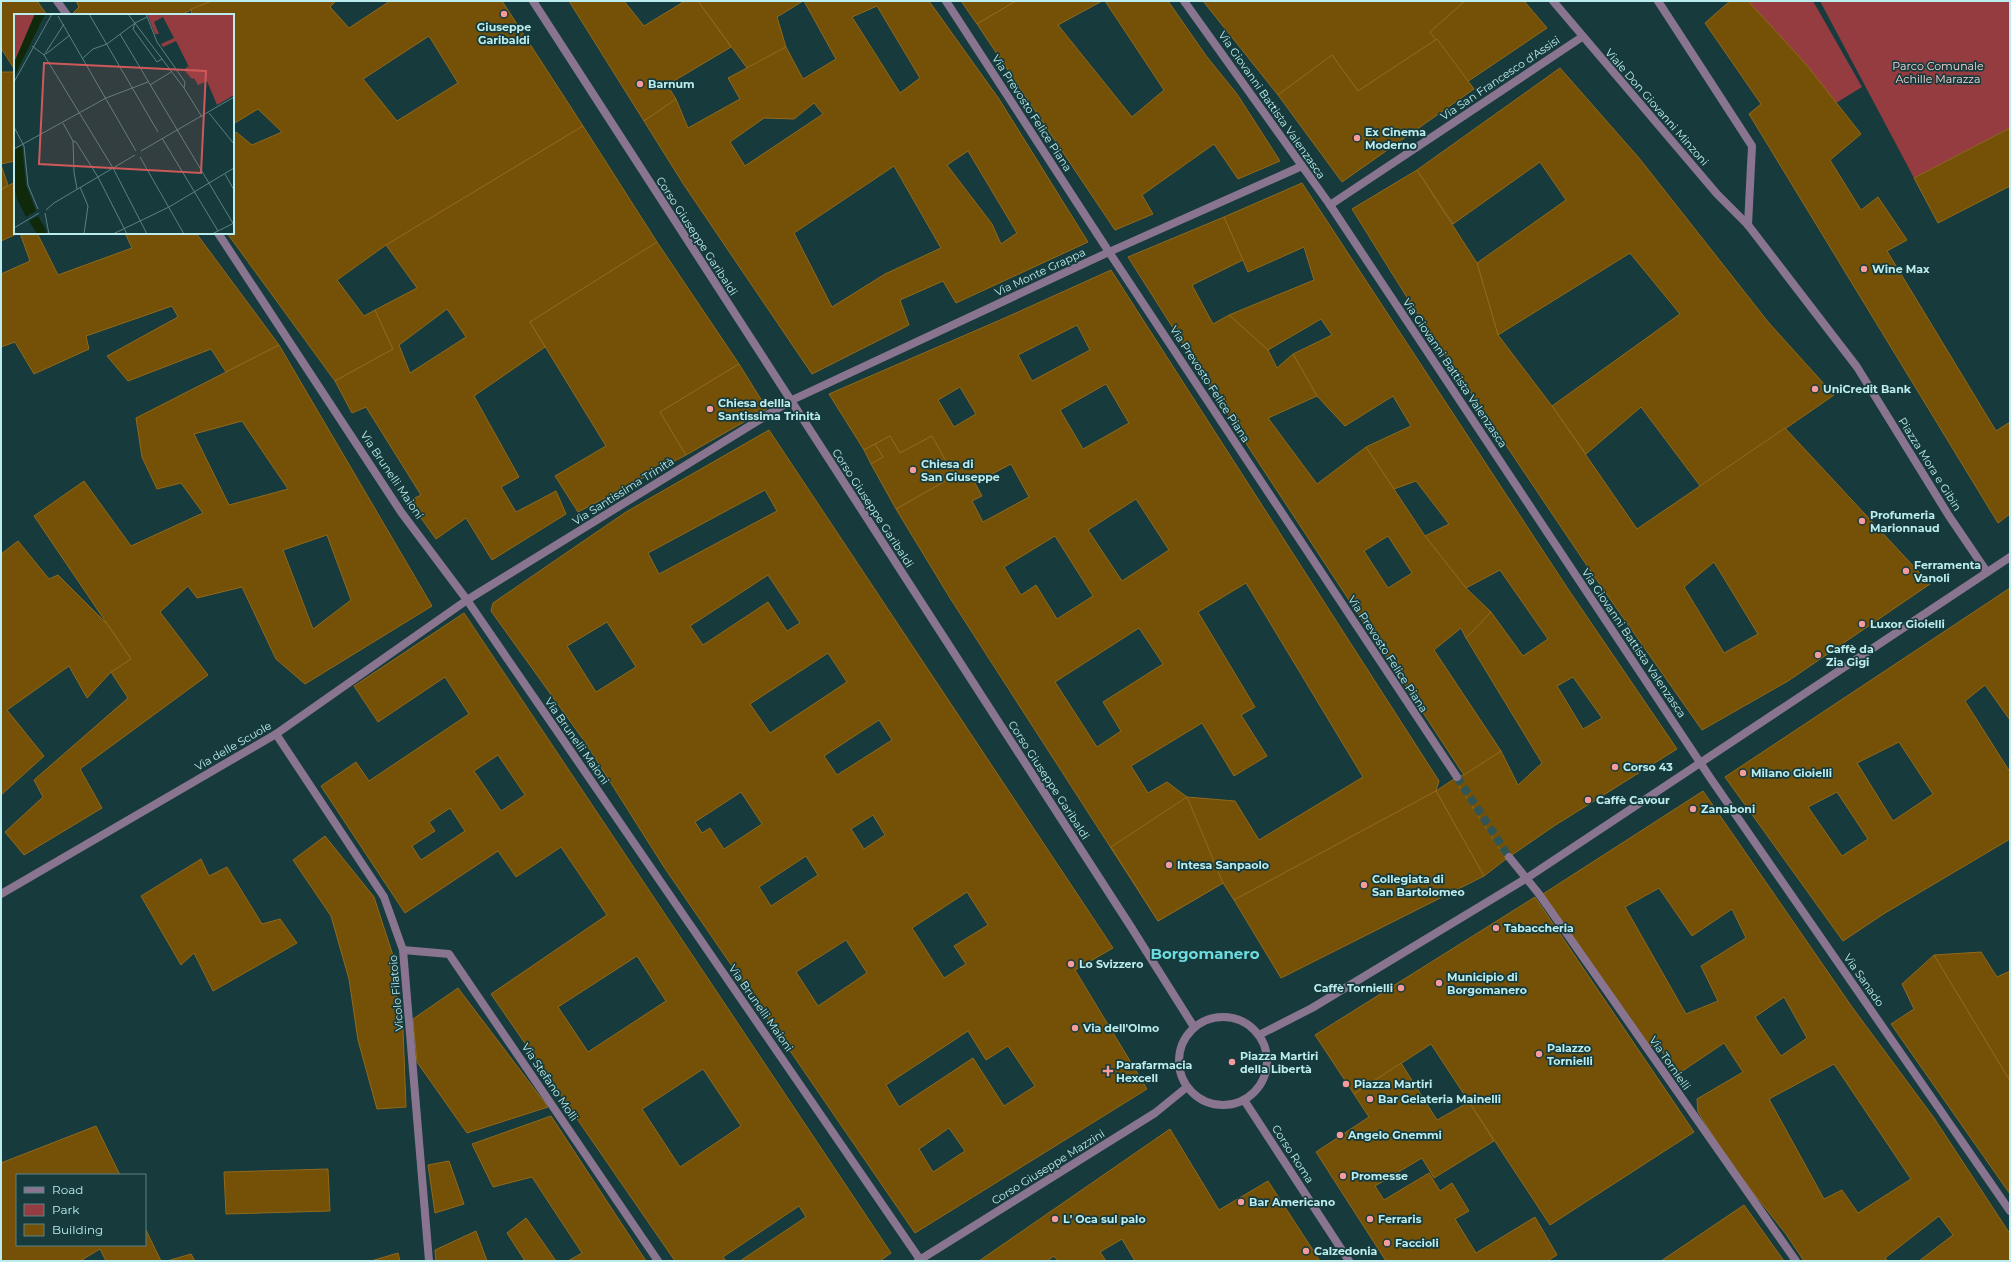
<svg xmlns="http://www.w3.org/2000/svg" width="2011" height="1262" font-family="Montserrat,sans-serif">
  <rect width="100%" height="100%" fill="#173a3c"/>
  <!-- green -->
  <g fill="#953c41">
    <polygon points="1748,1 1813,1 1862,87 1836,103"/>
    <polygon points="1820,1 2010,1 2010,128 1914,178"/>
  </g>
  <!-- building -->
  <g fill="#745106" stroke="#90691c" fill-rule="evenodd">
    <polygon points="1,1 37,1 47,15 15,15 15,70 1,48"/>
    <polygon points="76,1 212,1 180,15 74,15 73,13 79,7"/>
    <path d="M212 1H336L330 7 349 28 390 1H502L583 126 386 245 337 280 364 316 375 310 393 349 335 381 227 233H233V134L236 132 252 145 282 132 258 109 233 124V15H192L191 9ZM429 36 458 83 397 121 363 79Z"/>
    <polygon points="569,1 624,1 644,26 685,1 698,1 731,47 667,85 676,99 644,121"/>
    <polygon points="698,1 803,1 777,17 786,47 747,68"/>
    <path d="M804 1H929L999 99 1088 242 956 303 943 281 900 300 909 325 812 374 684 185 644 121 676 99 688 128 740 99 728 78 786 47 803 79 836 59ZM877 6 920 78 900 93 852 17ZM814 103 823 114 745 166 730 142 764 118 794 119ZM968 151 1017 233 1001 244 992 224 947 165ZM894 166 941 248 885 274 832 307 794 233Z"/>
    <polygon points="961,1 1016,1 977,24"/>
    <polygon points="1016,1 1102,1 1058,25 1132,117 1164,90 1105,1 1168,1 1207,57 1237,94 1280,161 1238,179 1214,144 1142,195 1153,214 1115,230 977,24"/>
    <polygon points="1203,1 1465,1 1430,32 1437,39 1358,91 1332,55 1278,95"/>
    <polygon points="1465,1 1524,1 1547,28 1467,82 1430,32"/>
    <polygon points="1730,1 1748,1 1805,63 1861,134 1830,160 1861,210 1878,197 1907,240 1887,251 1996,431 2010,422 2010,514 1998,523 1749,114 1761,104 1705,23"/>
    <polygon points="1437,39 1474,89 1342,182 1278,95 1332,55 1358,91"/>
    <polygon points="1560,68 1639,158 1769,323 1834,395 1701,487 1641,407 1586,454 1552,406 1680,314 1630,253 1498,335 1477,263 1566,200 1540,162 1453,224 1417,170"/>
    <polygon points="1,72 14,72 15,87 15,161 1,164"/>
    <path d="M583 126 657 242 530 322 545 347 474 396 519 477 501 487 516 512 556 491 566 514 492 560 466 518 436 539 409 501 421 495 366 407 352 413 335 381 393 349 375 310 417 288 386 245ZM447 309 466 337 410 373 399 345Z"/>
    <polygon points="2010,128 2010,186 1938,223 1914,178"/>
    <polygon points="1,165 8,185 1,190"/>
    <path d="M1417 170 1477 263 1498 335 1552 406 1637 529 1785 428 1930 584 1788 681 1702 730 1596 579 1413 307 1352 209ZM1714 562 1758 634 1724 653 1684 587Z"/>
    <polygon points="15,182 15,233 19,233 1,241 1,190"/>
    <path d="M1302 183 1568 589 1677 749 1554 826 1506 859 1455 780 1501 751 1518 785 1542 763 1466 638 1491 612 1523 656 1548 639 1500 570 1466 588 1425 536 1449 524 1416 481 1394 489 1366 447 1411 426 1393 396 1345 426 1317 396 1293 354 1332 335 1321 319 1268 350 1229 315 1314 280 1304 247 1248 272 1224 217ZM1573 677 1602 718 1583 729 1557 686Z"/>
    <path d="M1224 217 1243 260 1192 285 1213 324 1229 315 1268 350 1277 368 1293 354 1317 396 1268 418 1317 484 1366 447 1425 536 1466 588 1491 612 1466 638 1461 628 1434 650 1501 751 1464 775 1251 451 1128 257ZM1388 536 1412 573 1388 588 1364 551Z"/>
    <polygon points="20,233 37,233 58,275 132,248 125,233 196,233 279,345 226,372 211,349 128,381 107,356 178,317 172,306 86,336 89,349 34,374 15,342 1,347 1,274 30,261"/>
    <polygon points="657,242 739,364 660,412 686,455 578,512 555,476 606,446 530,322"/>
    <path d="M1111 270 1439 781 1436 791 1234 900 1223 883 1158 921 950 598 896 509 954 476 932 436 900 453 890 436 864 450 829 394 1007 317ZM1077 325 1090 350 1032 381 1018 355ZM1106 384 1129 423 1083 449 1060 410ZM960 387 976 414 954 427 938 400ZM1011 464 1029 497 983 522 972 501 982 496 975 483ZM1136 499 1169 550 1122 581 1088 530ZM1055 536 1093 596 1057 619 1036 585 1021 595 1004 567ZM1246 583 1363 777 1259 840 1235 801 1187 797 1167 782 1148 793 1131 766 1202 723 1234 776 1267 756 1241 715 1255 707 1198 612ZM1139 628 1163 664 1103 702 1121 731 1097 747 1055 682Z"/>
    <path d="M279 345 432 606 305 684 276 659 242 587 197 598 188 586 160 612 208 675 80 769 102 808 24 855 5 832 43 797 34 780 128 698 111 672 131 659 34 516 84 481 131 546 203 513 181 483 157 489 142 457 136 418ZM242 421 288 489 229 505 194 434ZM327 535 351 600 313 629 283 550Z"/>
    <polygon points="739,364 762,401 753,406 758,414 686,455 660,412"/>
    <polygon points="762,401 767,409 758,414 753,406"/>
    <path d="M769 430 1113 948 1075 970 1147 1089 915 1233 664 867 585 742 491 611 493 603 626 512ZM765 490 777 511 659 574 648 553ZM768 575 800 623 787 631 768 602 703 645 690 626ZM607 622 636 667 596 692 567 646ZM828 653 847 682 770 733 750 704ZM879 720 892 740 837 775 824 756ZM741 792 762 824 724 849 710 828 702 833 695 822ZM873 815 885 835 864 849 851 829ZM806 856 818 875 771 906 759 887ZM967 892 988 925 954 946 966 964 944 978 912 928ZM846 940 867 973 818 1006 796 972ZM968 1031 986 1060 1008 1046 1035 1086 1004 1106 973 1058 899 1107 886 1085ZM949 1128 965 1151 933 1172 919 1149Z"/>
    <polygon points="890,436 900,453 932,436 954,476 896,509 871,464 883,457 875,444"/>
    <polygon points="875,444 883,457 871,464 864,450"/>
    <polygon points="18,541 49,579 58,575 107,624 131,659 111,672 87,698 69,666 7,710 44,756 1,795 1,554"/>
    <path d="M2010 588V720L1985 685 1965 701 2010 772V839L1885 913 1843 941 1725 777ZM1899 742 1933 794 1893 821 1857 763ZM1837 792 1868 839 1842 856 1808 807Z"/>
    <path d="M464 613 891 1253 880 1261H740L806 1217 799 1206 723 1257 726 1261H675L491 994 607 915 561 847 516 877 498 851 405 913 321 786 356 762 369 781 469 714 445 677 378 722 354 686ZM498 755 525 795 501 811 474 771ZM450 808 465 831 421 860 412 846 435 831 429 822ZM637 956 666 1001 588 1052 558 1007ZM703 1069 741 1126 680 1167 642 1109Z"/>
    <polygon points="1457,777 1455,780 1506,859 1484,876 1436,791"/>
    <polygon points="1436,791 1484,876 1281,978 1234,900"/>
    <path d="M1703 791 1852 1007 1934 1118 2010 1234V1261H1919L1953 1235 1939 1216 1885 1258 1888 1261H1804L1786 1234 1735 1170 1698 1112 1697 1099 1743 1072 1724 1043 1678 1074 1656 1043 1649 1047 1543 894ZM1659 888 1692 936 1732 909 1746 938 1701 966 1718 1001 1686 1014 1625 907ZM1784 997 1807 1038 1781 1056 1755 1017ZM1834 1064 1911 1179 1858 1213 1842 1190 1824 1199 1769 1099Z"/>
    <polygon points="1187,797 1223,883 1158,921 1111,847"/>
    <polygon points="325,836 374,897 398,971 392,972 403,1029 406,1107 377,1109 358,1040 349,979 331,916 293,860"/>
    <polygon points="201,859 209,876 227,867 262,924 280,919 297,943 213,991 194,953 181,965 141,896"/>
    <polygon points="1535,897 1694,1132 1550,1225 1431,1044 1354,1094 1315,1035"/>
    <polygon points="1981,952 1997,977 2010,971 2010,1081 1934,955"/>
    <polygon points="1934,955 2010,1081 2010,1194 1891,1024 1914,1009 1902,984"/>
    <polygon points="458,988 548,1107 467,1133 417,1062 413,1019"/>
    <polygon points="1401,1063 1437,1120 1469,1102 1494,1141 1434,1178 1422,1158 1375,1186 1384,1200 1429,1173 1440,1191 1452,1183 1469,1211 1455,1219 1476,1253 1535,1217 1557,1255 1547,1261 1386,1261 1316,1152 1369,1117 1354,1094"/>
    <polygon points="551,1116 646,1261 568,1261 582,1253 532,1177 493,1187 472,1144"/>
    <polygon points="96,1126 120,1175 17,1175 17,1245 145,1245 145,1228 161,1261 106,1261 100,1249 80,1261 1,1261 1,1163"/>
    <polygon points="1170,1129 1219,1210 1268,1181 1320,1261 1135,1261 1122,1239 1100,1252 1106,1261 1058,1261 1054,1256 1047,1261 979,1261"/>
    <polygon points="449,1161 464,1204 435,1213 428,1165"/>
    <polygon points="328,1169 330,1211 226,1214 224,1172"/>
    <polygon points="1744,1205 1784,1261 1661,1261"/>
    <polygon points="526,1218 556,1261 525,1261 507,1233"/>
    <polygon points="476,1231 487,1261 436,1261 435,1250"/>
    <polygon points="398,1253 400,1261 371,1261"/>
    <polygon points="191,1254 195,1261 167,1261"/>
  </g>
  <g fill="none" stroke-linecap="round" stroke-linejoin="round">
    <!-- minor-tunnel -->
    <polyline stroke="#305557" stroke-width="8" stroke-dasharray="8 4" stroke-linecap="butt" points="1457,777 1509,857"/>
    <!-- minor -->
    <g stroke="#8a7590" stroke-width="8">
      <polyline points="57,1 67,15"/>
      <polyline points="533,1 1131,927 1194,1027"/>
      <polyline points="946,1 1109,252 1457,777"/>
      <polyline points="1184,1 1330,205 1711,779 2010,1211"/>
      <polyline points="1553,1 1717,194 1748,225 1857,367 1949,516 1987,572"/>
      <polyline points="1658,1 1752,146 1748,225"/>
      <polyline points="1330,205 1582,37"/>
      <polyline points="218,233 401,512 467,600 921,1261"/>
      <polyline points="276,734 384,897 403,950 429,1261"/>
      <polyline points="1509,857 1539,894 1796,1261"/>
      <polyline points="1,894 276,734 467,600 790,401 1109,252 1302,166"/>
      <polyline points="403,950 449,954 658,1261"/>
      <circle cx="1223" cy="1061" r="44"/>
      <polyline points="1259,1035 1312,1008 1527,878 2010,557"/>
      <polyline points="1244,1100 1349,1261"/>
      <polyline points="918,1261 1155,1113 1187,1087"/>
    </g>
  </g>
  <!-- markers -->
  <g fill="#f59b9b" stroke="#173a3c" stroke-width="1.5">
    <circle cx="504" cy="14" r="4"/>
    <circle cx="640" cy="84" r="4"/>
    <circle cx="1357" cy="138" r="4"/>
    <circle cx="1864" cy="269" r="4"/>
    <circle cx="1815" cy="389" r="4"/>
    <circle cx="710" cy="409" r="4"/>
    <circle cx="913" cy="470" r="4"/>
    <circle cx="1862" cy="521" r="4"/>
    <circle cx="1906" cy="571" r="4"/>
    <circle cx="1862" cy="624" r="4"/>
    <circle cx="1818" cy="655" r="4"/>
    <circle cx="1615" cy="767" r="4"/>
    <circle cx="1743" cy="773" r="4"/>
    <circle cx="1588" cy="800" r="4"/>
    <circle cx="1693" cy="809" r="4"/>
    <circle cx="1169" cy="865" r="4"/>
    <circle cx="1364" cy="885" r="4"/>
    <circle cx="1496" cy="928" r="4"/>
    <circle cx="1071" cy="964" r="4"/>
    <circle cx="1439" cy="983" r="4"/>
    <circle cx="1401" cy="988" r="4"/>
    <circle cx="1075" cy="1028" r="4"/>
    <circle cx="1539" cy="1054" r="4"/>
    <circle cx="1232" cy="1062" r="4"/>
    <path d="M1106 1065h4v4h4v4h-4v4h-4v-4h-4v-4h4z"/>
    <circle cx="1346" cy="1084" r="4"/>
    <circle cx="1370" cy="1099" r="4"/>
    <circle cx="1340" cy="1135" r="4"/>
    <circle cx="1343" cy="1176" r="4"/>
    <circle cx="1241" cy="1202" r="4"/>
    <circle cx="1055" cy="1219" r="4"/>
    <circle cx="1370" cy="1219" r="4"/>
    <circle cx="1387" cy="1243" r="4"/>
    <circle cx="1306" cy="1251" r="4"/>
  </g>
  <g text-anchor="middle" stroke-width="3.5" stroke-linejoin="round" paint-order="stroke">
    <!-- poi labels -->
    <g font-size="11" font-weight="bold" fill="#bbedef" stroke="#173a3c" text-anchor="start">
      <text x="504" y="31" text-anchor="middle">Giuseppe<tspan x="504" dy="13">Garibaldi</tspan></text>
      <text x="648" y="88">Barnum</text>
      <text x="1365" y="136">Ex Cinema<tspan x="1365" dy="13">Moderno</tspan></text>
      <text x="1872" y="273">Wine Max</text>
      <text x="1823" y="393">UniCredit Bank</text>
      <text x="718" y="407">Chiesa dellla<tspan x="718" dy="13">Santissima Trinità</tspan></text>
      <text x="921" y="468">Chiesa di<tspan x="921" dy="13">San Giuseppe</tspan></text>
      <text x="1870" y="519">Profumeria<tspan x="1870" dy="13">Marionnaud</tspan></text>
      <text x="1914" y="569">Ferramenta<tspan x="1914" dy="13">Vanoli</tspan></text>
      <text x="1870" y="628">Luxor Gioielli</text>
      <text x="1826" y="653">Caffè da<tspan x="1826" dy="13">Zia Gigi</tspan></text>
      <text x="1623" y="771">Corso 43</text>
      <text x="1751" y="777">Milano Gioielli</text>
      <text x="1596" y="804">Caffè Cavour</text>
      <text x="1701" y="813">Zanaboni</text>
      <text x="1177" y="869">Intesa Sanpaolo</text>
      <text x="1372" y="883">Collegiata di<tspan x="1372" dy="13">San Bartolomeo</tspan></text>
      <text x="1504" y="932">Tabaccheria</text>
      <text x="1079" y="968">Lo Svizzero</text>
      <text x="1447" y="981">Municipio di<tspan x="1447" dy="13">Borgomanero</tspan></text>
      <text x="1393" y="992" text-anchor="end">Caffè Tornielli</text>
      <text x="1083" y="1032">Via dell'Olmo</text>
      <text x="1547" y="1052">Palazzo<tspan x="1547" dy="13">Tornielli</tspan></text>
      <text x="1240" y="1060">Piazza Martiri<tspan x="1240" dy="13">della Libertà</tspan></text>
      <text x="1116" y="1069">Parafarmacia<tspan x="1116" dy="13">Hexcell</tspan></text>
      <text x="1354" y="1088">Piazza Martiri</text>
      <text x="1378" y="1103">Bar Gelateria Mainelli</text>
      <text x="1348" y="1139">Angelo Gnemmi</text>
      <text x="1351" y="1180">Promesse</text>
      <text x="1249" y="1206">Bar Americano</text>
      <text x="1063" y="1223">L' Oca sul palo</text>
      <text x="1378" y="1223">Ferraris</text>
      <text x="1395" y="1247">Faccioli</text>
      <text x="1314" y="1255">Calzedonia</text>
    </g>
    <!-- park labels -->
    <g font-size="11" fill="#f7d6d5" stroke="#173a3c">
      <text x="1938" y="70">Parco Comunale<tspan x="1938" dy="13">Achille Marazza</tspan></text>
    </g>
    <!-- street labels -->
    <g font-size="11" fill="#bbedef" stroke="#173a3c">
      <text transform="translate(1500 78) rotate(-34)" y="4">Via San Francesco d'Assisi</text>
      <text transform="translate(1272 105) rotate(55)" y="4">Via Giovanni Battista Valenzasca</text>
      <text transform="translate(1657 107) rotate(49)" y="4">Viale Don Giovanni Minzoni</text>
      <text transform="translate(1032 113) rotate(57)" y="4">Via Prevosto Felice Piana</text>
      <text transform="translate(697 236) rotate(57)" y="4">Corso Giuseppe Garibaldi</text>
      <text transform="translate(1040 272) rotate(-25)" y="4">Via Monte Grappa</text>
      <text transform="translate(1455 373) rotate(56)" y="4">Via Giovanni Battista Valenzasca</text>
      <text transform="translate(1210 384) rotate(57)" y="4">Via Prevosto Felice Piana</text>
      <text transform="translate(1930 464) rotate(58)" y="4">Piazza Mora e Gibin</text>
      <text transform="translate(392 475) rotate(56)" y="4">Via Brunelli Maioni</text>
      <text transform="translate(623 491) rotate(-32)" y="4">Via Santissima Trinità</text>
      <text transform="translate(873 508) rotate(57)" y="4">Corso Giuseppe Garibaldi</text>
      <text transform="translate(1634 643) rotate(56)" y="4">Via Giovanni Battista Valenzasca</text>
      <text transform="translate(1388 654) rotate(57)" y="4">Via Prevosto Felice Piana</text>
      <text transform="translate(577 741) rotate(55)" y="4">Via Brunelli Maioni</text>
      <text transform="translate(233 746) rotate(-30)" y="4">Via delle Scuole</text>
      <text transform="translate(1049 780) rotate(57)" y="4">Corso Giuseppe Garibaldi</text>
      <text transform="translate(1864 980) rotate(55)" y="4">Via Sanado</text>
      <text transform="translate(396 993) rotate(-95)" y="4">Vicolo Filatoio</text>
      <text transform="translate(761 1008) rotate(55)" y="4">Via Brunelli Maioni</text>
      <text transform="translate(1670 1063) rotate(55)" y="4">Via Tornielli</text>
      <text transform="translate(550 1082) rotate(56)" y="4">Via Stefano Molli</text>
      <text transform="translate(1293 1154) rotate(57)" y="4">Corso Roma</text>
      <text transform="translate(1048 1167) rotate(-32)" y="4">Corso Giuseppe Mazzini</text>
    </g>
    <!-- district labels -->
    <g font-size="15" font-weight="bold" fill="#6cdce1" stroke="#173a3c">
      <text x="1205" y="959">Borgomanero</text>
    </g>
  </g>
  <!-- overview -->
  <g transform="translate(14 14)">
    <rect width="220" height="220" fill="#173a3c"/>
    <path d="M0 0H21L0 49ZM133 0H220V81L203 91 193 67 184 71 180 64 178 65 170 56 174 52 176 55 162 27 149 33 147 30 160 24 149 3 140 8 145 20H141Z" fill="#953c41"/>
    <path d="M21 0H31L0 63V49ZM8 132 12 171 22 197 12 203 3 185 0 171V136ZM24 202 31 214 33 220H23L15 207Z" fill="#10290a"/>
    <path fill="none" stroke="#598284" stroke-width="1" d="M75 0 144 118M114 0 170 74 188 103M132 0 143 28 171 68 170 74M44 2 122 137M121 9 119 15 143 48 148 45M106 20 220 211M18 32 30 41 99 154 133 220M32 40 56 21M30 41 50 10M69 44 79 35 93 30 121 9 133 3M0 68 38 0M136 71 157 58M195 99 220 130M49 109 59 127 60 158 63 175M0 113 10 132 14 171 24 195M148 124 204 217M59 127 62 128 84 163 113 220M0 135 92 84 134 68M127 137 220 83M126 143 170 220M211 160 220 176M66 173 74 192 70 220M32 196 40 189 121 141M31 199 35 220M0 214 25 199M99 220 155 193 220 154M198 220 220 209"/>
    <path fill="#cf595a" fill-opacity="0.15" stroke="#cf595a" stroke-width="2" d="M30 49 192 57 187 159 25 150Z"/>
    <rect width="220" height="220" fill="none" stroke="#bbedef" stroke-width="2"/>
  </g>
  <!-- border -->
  <rect width="2011" height="1262" fill="none" stroke="#bbedef" stroke-width="4"/>
  <!-- legend -->
  <rect x="16" y="1174" width="130" height="72" fill="#173a3c" stroke="#598284"/>
  <rect x="24" y="1187" width="20" height="6" fill="#8a7590" stroke="#598284"/>
  <text x="52" y="1194" font-size="12" fill="#bbedef">Road</text>
  <rect x="24" y="1204" width="20" height="12" fill="#953c41" stroke="#598284"/>
  <text x="52" y="1214" font-size="12" fill="#bbedef">Park</text>
  <rect x="24" y="1224" width="20" height="12" fill="#745106" stroke="#598284"/>
  <text x="52" y="1234" font-size="12" fill="#bbedef">Building</text>
</svg>
